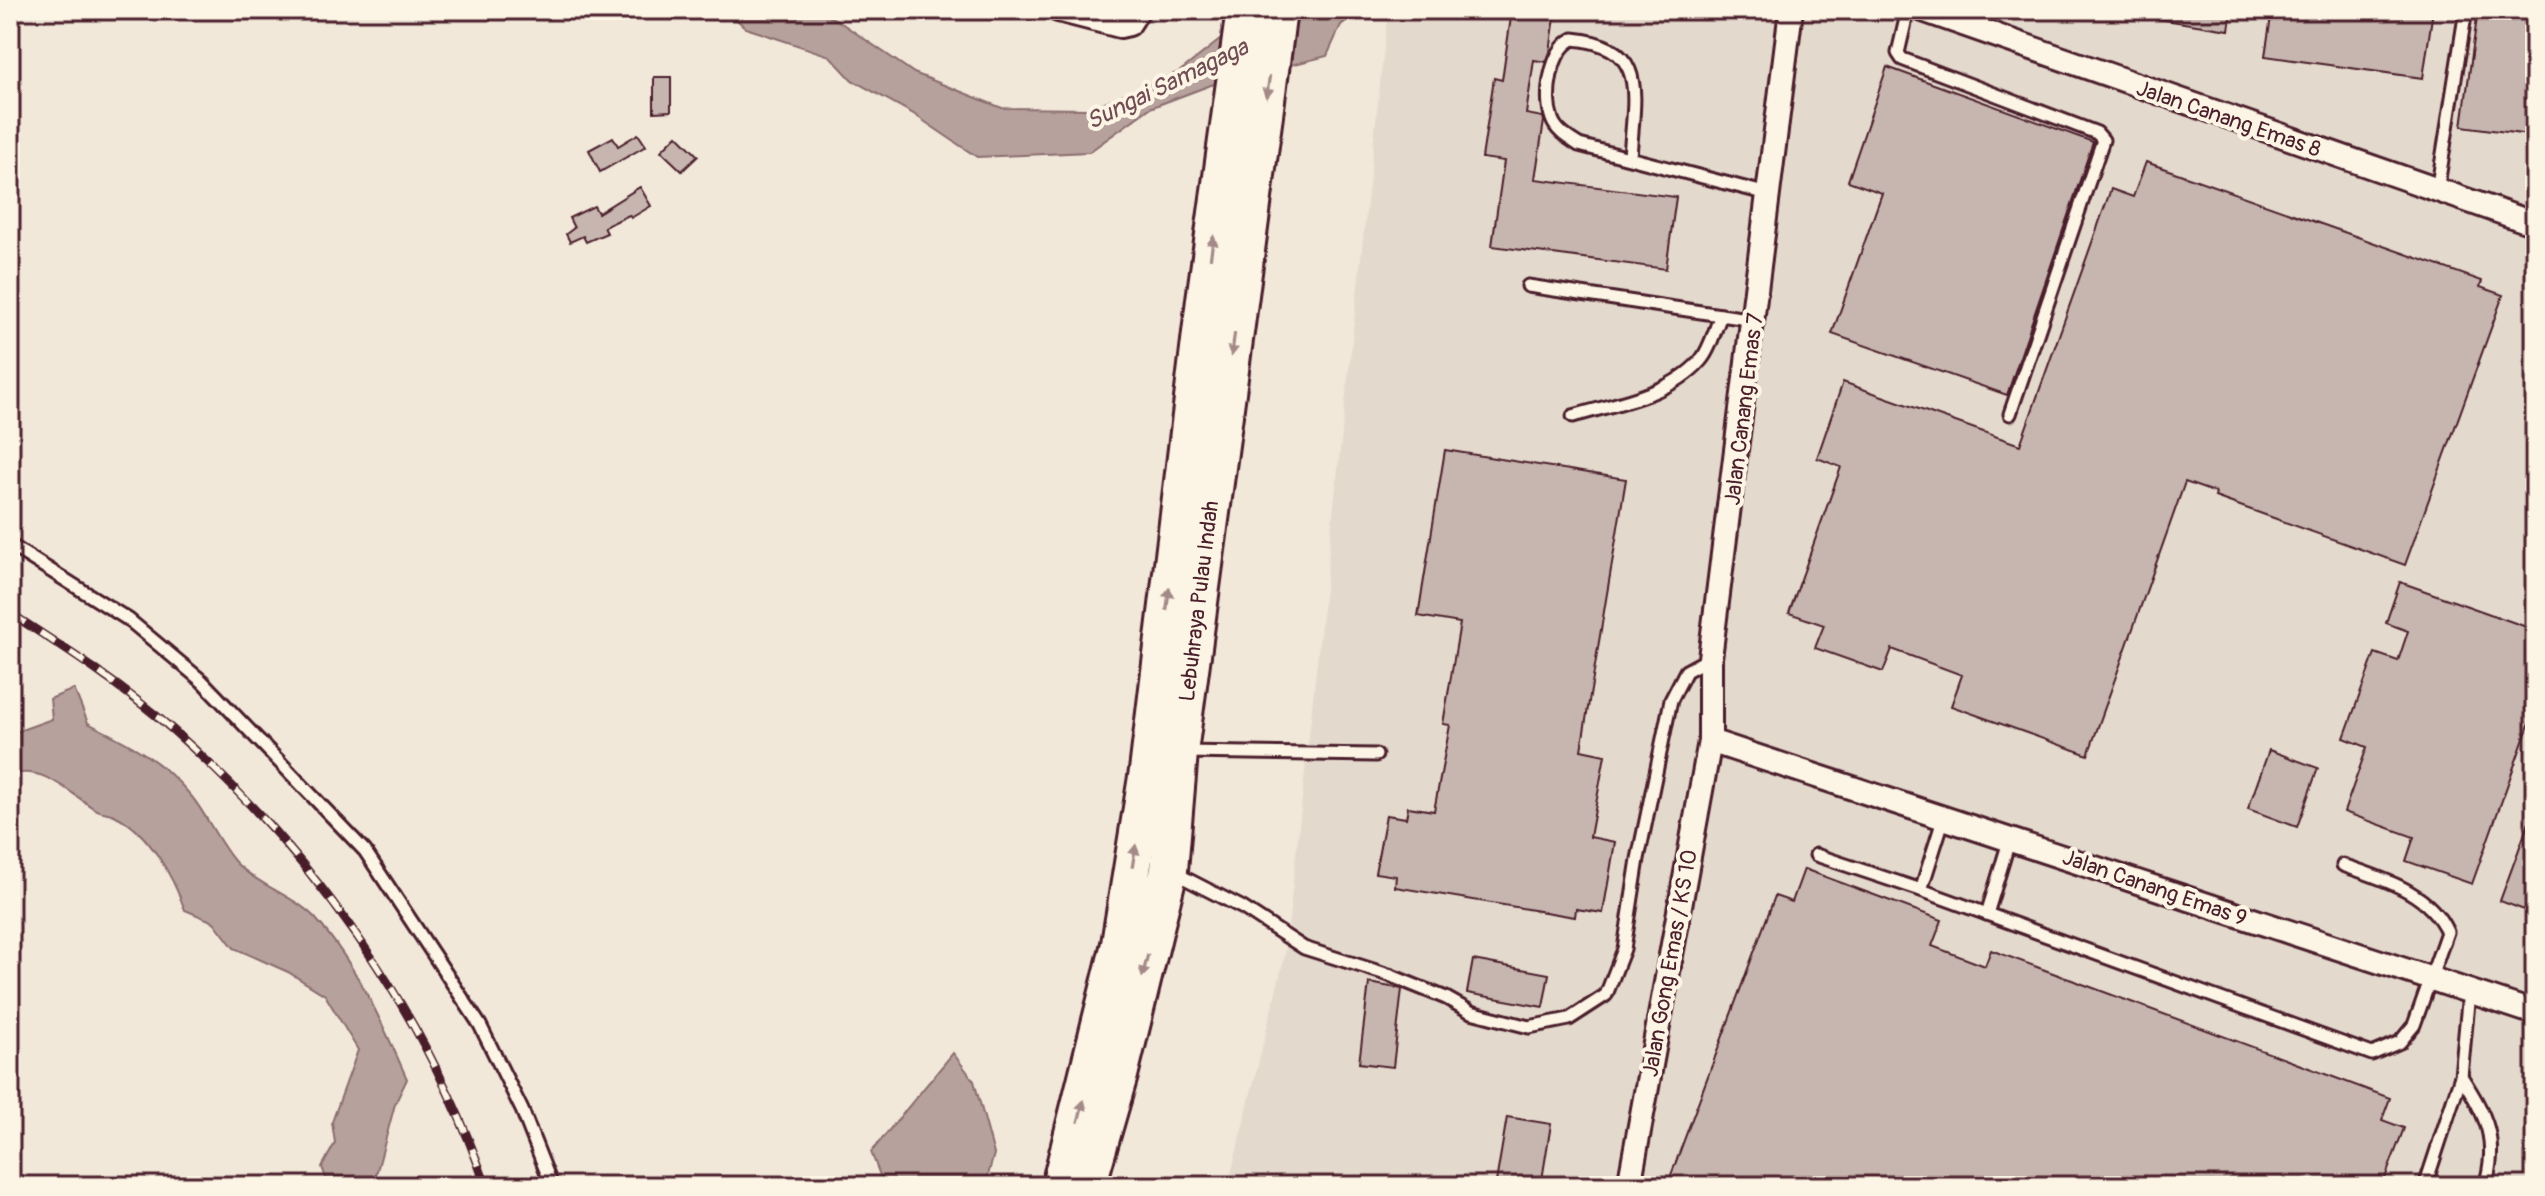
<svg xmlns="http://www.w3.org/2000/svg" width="2545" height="1196" font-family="Pangolin,sans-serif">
  <rect width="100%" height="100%" fill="#f1e8da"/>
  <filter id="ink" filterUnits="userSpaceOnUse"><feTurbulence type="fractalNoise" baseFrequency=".0125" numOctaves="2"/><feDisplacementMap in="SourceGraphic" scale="16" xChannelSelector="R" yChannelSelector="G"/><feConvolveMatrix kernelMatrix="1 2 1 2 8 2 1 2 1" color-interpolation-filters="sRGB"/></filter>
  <g filter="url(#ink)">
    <!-- built -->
    <polygon fill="#e4d9cd" points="1388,10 2535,10 2535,1186 1228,1186 1285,955"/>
    <!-- water -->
    <g fill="#b6a19c" stroke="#8b6d6f" stroke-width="2">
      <polygon points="726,10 816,10 837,20 914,73 1002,108 1088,109 1179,72 1258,10 1360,10 1341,25 1327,56 1211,85 1150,108 1089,152 977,157 912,113 852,80 830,56 746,28"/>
      <path d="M74 689 88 723C130 744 161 759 192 797 208 817 219 844 236 863 259 886 298 898 316 919 356 964 383 1024 407 1079L395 1104 373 1186H329L322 1167 335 1143 332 1122 358 1050 325 995 288 972 234 948 214 922 185 910C173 877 150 833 116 816 109 812 100 813 93 808 68 791 43 765 10 775V734L52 719 50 699Z"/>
      <polygon points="953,1053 974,1081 994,1154 985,1186 874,1186 881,1178 871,1152"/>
    </g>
    <!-- building -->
    <g fill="#c7b6af" stroke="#4a1f2b" stroke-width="2">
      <polygon points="1512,10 1556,10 1550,52 1546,62 1534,60 1526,114 1543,117 1544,121 1535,179 1676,197 1666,269 1492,246 1504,161 1482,158 1494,78 1502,80"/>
      <polygon points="2158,10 2232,10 2229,30 2158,19"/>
      <polygon points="2272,10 2433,10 2423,78 2265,56"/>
      <polygon points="2478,10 2535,10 2535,124 2530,124 2529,135 2462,126"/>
      <polygon points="1887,67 2093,142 2007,395 1832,334 1882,193 1848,181"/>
      <polygon points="654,77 671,77 671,111 654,112"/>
      <polygon points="638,134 646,146 600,172 589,150 613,137 618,146"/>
      <polygon points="677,135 698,156 682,171 661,151"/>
      <polygon points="2146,162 2482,281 2480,287 2503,295 2405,565 2215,497 2216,493 2185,482 2088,755 1951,706 1962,675 1892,649 1883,672 1815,648 1824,625 1789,613 1841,467 1817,458 1843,382 2020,445 2111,189 2133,197"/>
      <polygon points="640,187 651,206 631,218 629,215 604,227 607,233 586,242 583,236 570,242 566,234 574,228 569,218 594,206 598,213"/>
      <polygon points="1445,450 1626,479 1581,750 1605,755 1590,837 1615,842 1603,913 1576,909 1575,917 1395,887 1396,876 1375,873 1386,815 1406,818 1408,807 1434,811 1450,725 1443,724 1460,623 1418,616"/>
      <polygon points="2400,582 2535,630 2535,708 2472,884 2406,861 2414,837 2344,812 2367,747 2344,738 2375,653 2398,661 2408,631 2386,623"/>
      <polygon points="2269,750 2318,768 2297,827 2248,809"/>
      <polygon points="2533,811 2535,811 2535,914 2500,901"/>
      <polygon points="1804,869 1942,920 1932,946 1985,966 1991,950 2390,1098 2382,1120 2404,1128 2382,1186 1667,1186 1775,896 1792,902"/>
      <polygon points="1473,960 1549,974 1543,1007 1467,993"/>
      <polygon points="1369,983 1402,989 1393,1067 1359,1063"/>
      <polygon points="1507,1117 1551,1124 1541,1186 1496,1182"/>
    </g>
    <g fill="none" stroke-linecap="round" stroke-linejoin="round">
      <!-- service casing -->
      <g stroke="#4a1f2b" stroke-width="17">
        <g id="service">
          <polyline points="1908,10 1898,53 1902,59 2097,133 2103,140 2010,414"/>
          <path d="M1630 158C1633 98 1651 46 1573 39 1550 51 1544 96 1552 119 1556 131 1568 138 1579 145L1768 194"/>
          <polyline points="2437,191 2466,10"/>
          <polyline points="1528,286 1754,320"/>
          <path d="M1573 416C1614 404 1670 395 1700 361 1710 350 1715 329 1721 315"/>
          <polyline points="10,545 129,620 202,681 365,851 480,1025 522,1110 552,1186"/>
          <polyline points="1183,752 1376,755"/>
          <path d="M1944 817 1921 890 2372 1054 2400 1042 2414 1025 2447 932C2429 891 2382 879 2343 865"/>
          <polyline points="1816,855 1921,890"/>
          <polyline points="1173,872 1243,908 1304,948 1389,975 1446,998 1471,1012 1529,1027 1569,1019 1606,995 1624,949 1638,859 1671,700 1686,671 1710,658"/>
          <polyline points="1987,914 2010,838"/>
          <path d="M2461 1076C2486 1115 2499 1140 2485 1186"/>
          <polyline points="2425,1186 2461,1076 2469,992"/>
        </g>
      </g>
      <!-- minor casing -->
      <g stroke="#4a1f2b" stroke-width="28">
        <g id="minor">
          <polyline points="1058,10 1120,26 1129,24 1138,10"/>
          <polyline points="1791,10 1710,658 1710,741 2535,1013"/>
          <polyline points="1923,10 2535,224"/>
          <polyline points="1629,1186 1710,741"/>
        </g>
      </g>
      <!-- primary casing -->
      <g stroke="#4a1f2b" stroke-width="42">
        <g id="primary">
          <polyline points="1060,1186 1120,944 1148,771 1205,300 1245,10"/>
          <polyline points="1087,1186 1119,1075 1169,870 1179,752 1278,10"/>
        </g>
      </g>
      <!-- service -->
      <use href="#service" stroke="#fcf5e5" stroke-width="11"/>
      <!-- minor -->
      <use href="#minor" stroke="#fcf5e5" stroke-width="22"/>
      <!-- primary -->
      <use href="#primary" stroke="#fcf5e5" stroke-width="36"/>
      <!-- rail casing -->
      <g stroke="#4a1f2b" stroke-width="9">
        <path id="rail" d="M10 613C66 649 123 686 173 730 312 853 425 1011 486 1186"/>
      </g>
      <!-- rail -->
      <use href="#rail" stroke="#fcf5e5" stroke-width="6" stroke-dasharray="18" stroke-linecap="butt"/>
    </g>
    <!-- one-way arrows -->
    <defs><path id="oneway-solid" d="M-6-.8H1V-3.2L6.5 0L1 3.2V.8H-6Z" transform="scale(2)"/></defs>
    <g fill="#a38a88">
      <use href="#oneway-solid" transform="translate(1268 87) rotate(98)"/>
      <use href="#oneway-solid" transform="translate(1212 247) rotate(-82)"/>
      <use href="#oneway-solid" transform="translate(1233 345) rotate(98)"/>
      <use href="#oneway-solid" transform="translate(1168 599) rotate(-83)"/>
      <use href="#oneway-solid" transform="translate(1134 856) rotate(-81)"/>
      <use href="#oneway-solid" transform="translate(1145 966) rotate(104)"/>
      <use href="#oneway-solid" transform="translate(1081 1111) rotate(-75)"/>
    </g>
  </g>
  <g text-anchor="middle" stroke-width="8" stroke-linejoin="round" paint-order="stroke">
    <!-- street labels -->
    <g font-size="22" fill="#4a1f2b" stroke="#fcf5e5">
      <text transform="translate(2229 118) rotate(19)" y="8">Jalan Canang Emas 8</text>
      <text transform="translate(1743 409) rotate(-83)" y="8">Jalan Canang Emas 7</text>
      <text transform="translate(1198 601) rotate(-83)" y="8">Lebuhraya Pulau Indah</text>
      <text transform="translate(2155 887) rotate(19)" y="8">Jalan Canang Emas 9</text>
      <text transform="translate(1669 963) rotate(-80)" y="8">Jalan Gong Emas / KS 10</text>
    </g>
    <!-- water labels -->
    <g font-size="24" font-style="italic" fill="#704c53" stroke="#fcf5e5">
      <text transform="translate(1167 84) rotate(-26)" y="8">Sungai Samagaga</text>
    </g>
  </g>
  <!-- margin -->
  <rect width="2545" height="1196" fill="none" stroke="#fcf5e5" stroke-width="40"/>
  <rect x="20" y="20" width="2505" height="1156" fill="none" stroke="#4a1f2b" stroke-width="3" filter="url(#ink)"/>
</svg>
